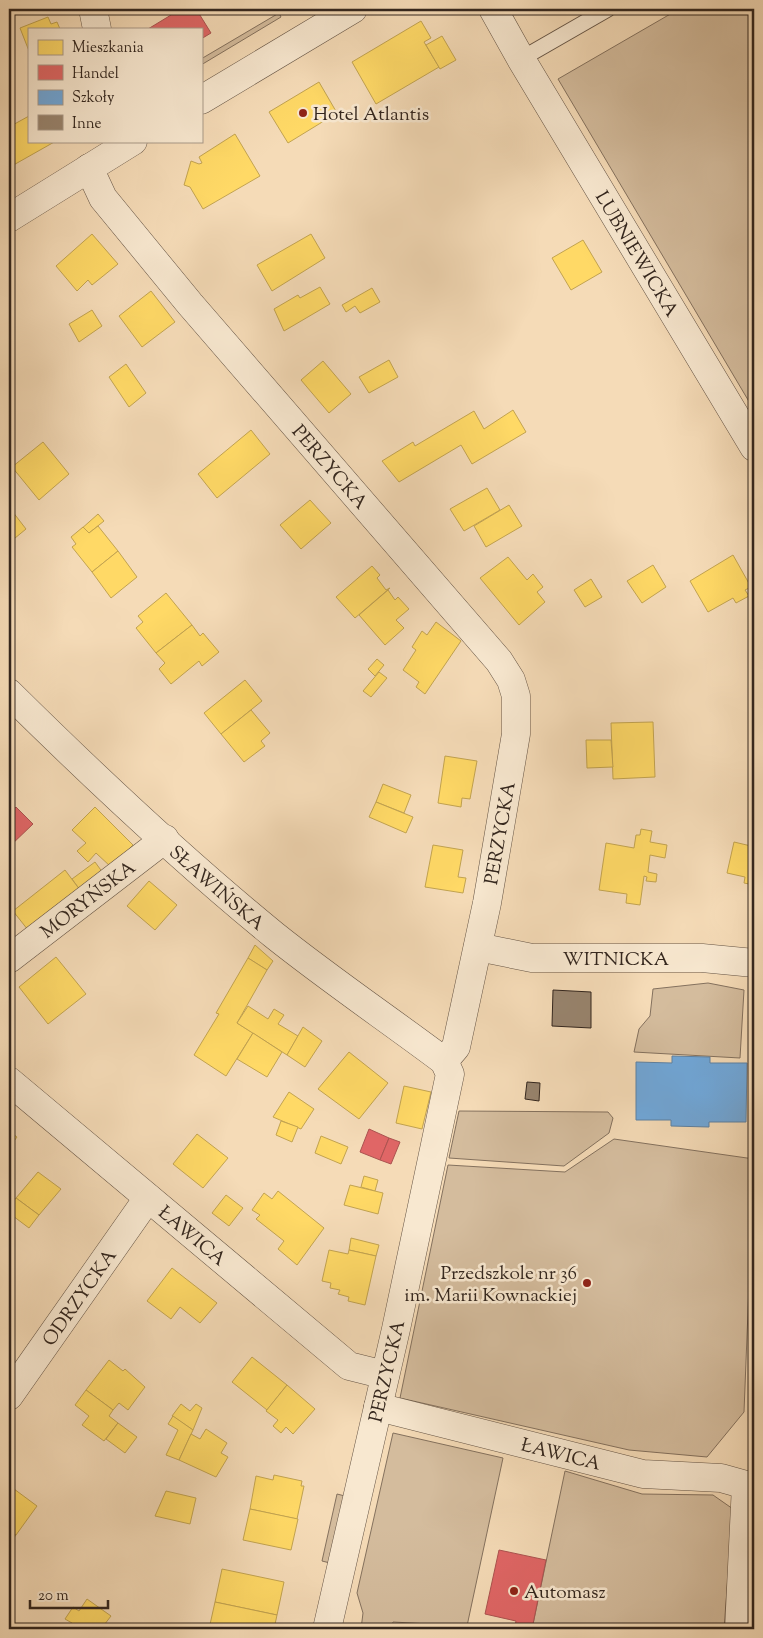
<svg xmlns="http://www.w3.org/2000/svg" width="763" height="1638" font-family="'Sorts Mill Goudy',serif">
  <rect width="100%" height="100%" fill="#f5dbb7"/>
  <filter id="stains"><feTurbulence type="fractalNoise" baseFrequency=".004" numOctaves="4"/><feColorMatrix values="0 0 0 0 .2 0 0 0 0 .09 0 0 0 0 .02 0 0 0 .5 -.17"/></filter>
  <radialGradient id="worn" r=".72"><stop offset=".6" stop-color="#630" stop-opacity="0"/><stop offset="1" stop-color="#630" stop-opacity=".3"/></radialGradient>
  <!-- green -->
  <g fill="#d4bc9d" stroke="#84715e">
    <polygon points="679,9 754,9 754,410 558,79"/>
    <polygon points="279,13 281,17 201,65 201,59"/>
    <polygon points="708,983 744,990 740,1058 634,1052 639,1029 650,1016 653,989"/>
    <polygon points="459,1111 608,1112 613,1118 609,1133 564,1166 449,1158"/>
    <polygon points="614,1139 754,1159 744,1412 707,1457 629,1450 400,1398 448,1165 565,1172"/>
    <polygon points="393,1433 503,1458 467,1626 393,1622 391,1629 361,1629 363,1613 357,1593"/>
    <polygon points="565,1471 642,1494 713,1495 733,1509 724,1629 532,1629"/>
    <polygon points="337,1494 345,1496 330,1563 322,1561"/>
  </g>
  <!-- homes -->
  <g fill="#ffd966" stroke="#c2a350">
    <polygon points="48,17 51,24 57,22 60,29 29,29 29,51 20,28"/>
    <polygon points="421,21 431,38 424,42 439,67 376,104 352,62"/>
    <polygon points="442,36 456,60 440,69 426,45"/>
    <polygon points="319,82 337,113 288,143 269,112"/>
    <polygon points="29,116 29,141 56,141 10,167 9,127"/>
    <polygon points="235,134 260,176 203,209 190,187 184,185 191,161 199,164 202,163 199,157"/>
    <polygon points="92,234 118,264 92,285 88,280 77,291 56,266"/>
    <polygon points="311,234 325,258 272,291 257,265"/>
    <polygon points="583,240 602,272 571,290 552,258"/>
    <polygon points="320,287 330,304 284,331 274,309 298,295 300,298"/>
    <polygon points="372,288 380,302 360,313 355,306 346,312 342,305"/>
    <polygon points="151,291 175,322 142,347 119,316"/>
    <polygon points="92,310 102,326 79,342 69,324"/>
    <polygon points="389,360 398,377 369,393 359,377"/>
    <polygon points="323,361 351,394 329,413 301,380"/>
    <polygon points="126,364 146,393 129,407 109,377"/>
    <polygon points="513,410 526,432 472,464 461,445 399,482 382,461 413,442 415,446 474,411 484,429"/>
    <polygon points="251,430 270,454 217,498 198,474"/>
    <polygon points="43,442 69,474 39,500 12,467"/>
    <polygon points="487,488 500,510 464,531 450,509"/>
    <polygon points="310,500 331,523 301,549 280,525"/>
    <polygon points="509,505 522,526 486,547 474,526"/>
    <polygon points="9,507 26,529 9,543"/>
    <polygon points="98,514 104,521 89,533 83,527 80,530"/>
    <polygon points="98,526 118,551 92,572 72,547 76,544 71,537 83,527 89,533"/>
    <polygon points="118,551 137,577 111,598 92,572"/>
    <polygon points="733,555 751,587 745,590 749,596 736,603 733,598 708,612 690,581"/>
    <polygon points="508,557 527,580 533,574 543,587 537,592 545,602 519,625 480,578"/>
    <polygon points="653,565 666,587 642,603 627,581"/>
    <polygon points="372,566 380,575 377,578 386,590 390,588 355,618 336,597"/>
    <polygon points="591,579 602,597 585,607 574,590"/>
    <polygon points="388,590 395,600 398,597 409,609 396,620 404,628 385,645 359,615"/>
    <polygon points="166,593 192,625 156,653 136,628 143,622 138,616"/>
    <polygon points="436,622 461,641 425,694 416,687 419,682 403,670 416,650 412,647 422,631 427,635"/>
    <polygon points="192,625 200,636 203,633 219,652 202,666 199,661 171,684 159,669 165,663 156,653"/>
    <polygon points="754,634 754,645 749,637"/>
    <polygon points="377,659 384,665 375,676 368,669"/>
    <polygon points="379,672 387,678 371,697 363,691"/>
    <polygon points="245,680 262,701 221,734 204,713"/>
    <polygon points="251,710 270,733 261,741 265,746 244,762 221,734"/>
    <polygon points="653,722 655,777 613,779 611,723"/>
    <polygon points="586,740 611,740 613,767 587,768"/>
    <polygon points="445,756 477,761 470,799 462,798 461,807 438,803"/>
    <polygon points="383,784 411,795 404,813 376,802"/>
    <polygon points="376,802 413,817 406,833 369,817"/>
    <polygon points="95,807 133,845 111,867 96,853 88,862 77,851 86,843 72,830"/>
    <polygon points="641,829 652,831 650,842 667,845 665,858 650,855 648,872 657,874 656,882 646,881 647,877 644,876 640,905 626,903 627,894 599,890 606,843 634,848 636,835 640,835"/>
    <polygon points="753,841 754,841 754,885 744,883 745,877 727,873 734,842 751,846"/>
    <polygon points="433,845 463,850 458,877 466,878 463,893 425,887"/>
    <polygon points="95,862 103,873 80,890 72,879"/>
    <polygon points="65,870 80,890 28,930 13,911"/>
    <polygon points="149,881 177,905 155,930 127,906"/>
    <polygon points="255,945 273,961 267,970 248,958"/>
    <polygon points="56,957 86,994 48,1024 19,987"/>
    <polygon points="248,958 267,970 237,1023 253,1033 226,1076 194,1055 219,1014 216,1013"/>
    <polygon points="248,1006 268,1019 274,1009 284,1015 278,1024 298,1036 287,1055 237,1023"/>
    <polygon points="303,1027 322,1041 305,1067 287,1055"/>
    <polygon points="253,1033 282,1052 267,1077 237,1059"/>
    <polygon points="349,1052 388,1083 359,1119 318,1089"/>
    <polygon points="404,1086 431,1092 422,1129 396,1123"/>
    <polygon points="289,1092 314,1109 301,1129 273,1117"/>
    <polygon points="281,1121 298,1127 292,1142 276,1135"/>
    <polygon points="9,1131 17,1137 9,1148"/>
    <polygon points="197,1134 228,1158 203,1188 173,1164"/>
    <polygon points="321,1136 348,1147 341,1164 315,1153"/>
    <polygon points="38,1172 61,1189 39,1215 16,1198"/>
    <polygon points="364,1176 378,1180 375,1191 361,1187"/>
    <polygon points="350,1185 383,1193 378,1214 344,1205"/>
    <polygon points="278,1191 324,1228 297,1265 278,1249 284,1241 256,1219 260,1215 252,1210 264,1193 272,1199"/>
    <polygon points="226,1195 243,1208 229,1226 212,1213"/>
    <polygon points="16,1198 39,1215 29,1228 9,1213 9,1207"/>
    <polygon points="351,1238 379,1245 376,1256 349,1250"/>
    <polygon points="329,1250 348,1254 349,1250 376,1256 365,1305 348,1301 349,1297 338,1294 340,1290 330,1288 331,1283 322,1281"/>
    <polygon points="172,1268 217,1303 200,1323 180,1307 171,1319 147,1301"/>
    <polygon points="252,1357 287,1385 267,1410 232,1382"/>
    <polygon points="109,1360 123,1371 125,1369 145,1387 128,1410 119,1403 113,1410 86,1390"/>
    <polygon points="287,1385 315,1409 293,1434 286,1427 281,1433 273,1426 278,1420 266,1411"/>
    <polygon points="86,1390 113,1410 109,1416 118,1423 104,1441 82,1425 89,1416 75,1405"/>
    <polygon points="181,1404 190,1411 196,1404 202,1408 193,1430 172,1416"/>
    <polygon points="173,1416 193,1430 179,1460 166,1455 178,1430 168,1424"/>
    <polygon points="118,1423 137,1437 125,1453 106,1439"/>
    <polygon points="206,1429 227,1443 221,1453 228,1457 216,1477 179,1460 191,1434 200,1439"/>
    <polygon points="274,1475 302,1481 301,1486 304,1486 297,1519 250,1509 256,1476 273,1480"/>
    <polygon points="10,1486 37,1506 16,1535 9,1530"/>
    <polygon points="166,1491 196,1498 190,1524 155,1516"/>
    <polygon points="250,1509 298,1519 291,1550 243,1540"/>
    <polygon points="9,1530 16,1535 9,1544"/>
    <polygon points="222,1569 284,1582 277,1615 215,1602"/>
    <polygon points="87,1599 111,1616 101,1629 67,1629 72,1623 65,1619 73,1607 79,1611"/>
    <polygon points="215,1602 277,1615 274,1629 209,1629"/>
  </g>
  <!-- shops -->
  <g fill="#e06666" stroke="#ac5350">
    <polygon points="172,9 201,9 198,12 211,33 201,39 201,29 148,29 171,15 169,10"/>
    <polygon points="16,807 33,824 9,847 9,814"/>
    <polygon points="369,1129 389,1138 380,1160 360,1152"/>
    <polygon points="389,1138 400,1142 391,1164 380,1160"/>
    <polygon points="499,1550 546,1560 532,1629 515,1626 516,1621 485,1614"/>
  </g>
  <!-- schools -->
  <polygon fill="#6fa8dc" stroke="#5d81a3" points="672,1056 710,1057 710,1063 747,1063 746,1122 709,1122 709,1127 671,1126 671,1120 636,1120 636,1062 672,1063"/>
  <!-- building -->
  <g fill="#98846e" stroke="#33261e">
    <polygon points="553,990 591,992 591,1028 552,1026"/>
    <polygon points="527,1082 540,1083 539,1101 525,1099"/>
  </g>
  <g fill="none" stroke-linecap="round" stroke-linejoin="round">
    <!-- service casing -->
    <g stroke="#645344" stroke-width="17">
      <polyline id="service" points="521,59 608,9"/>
    </g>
    <!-- minor casing -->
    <g stroke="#645344" stroke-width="29">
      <g id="minor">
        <polyline points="93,9 97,29"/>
        <path id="s1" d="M493 9 521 59 754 447"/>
        <path id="s2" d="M89 168 103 198 190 304 499 661 511 680 516 696V734L487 903 456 1047 444 1061"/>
        <path id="s3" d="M9 693C94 777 182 860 274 935 329 979 388 1019 444 1061L450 1074 396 1329 327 1629"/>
        <path id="s4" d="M478 947 532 958H702L754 963"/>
        <path id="s5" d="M9 959 165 839"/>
        <path id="s6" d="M9 1081 349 1366 385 1375"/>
        <path id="s7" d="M9 1396 148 1198"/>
        <path id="s8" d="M378 1407 643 1474 721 1478 746 1485 739 1629"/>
      </g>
    </g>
    <!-- tertiary casing -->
    <g stroke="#645344" stroke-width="29">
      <g id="tertiary">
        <polyline points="201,100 353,9"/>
        <polyline points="9,218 133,141"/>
      </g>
    </g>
    <!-- service -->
    <use href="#service" stroke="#f8e8d0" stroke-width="15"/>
    <!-- minor -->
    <use href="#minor" stroke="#f8e8d0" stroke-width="28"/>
    <!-- tertiary -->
    <use href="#tertiary" stroke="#f8e8d0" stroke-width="28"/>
  </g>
  <!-- markers -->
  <g fill="#8f2418" stroke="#f8e8d0" stroke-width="2">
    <circle cx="303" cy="113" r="5"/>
    <circle cx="587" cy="1283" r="5"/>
    <circle cx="514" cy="1591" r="5"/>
  </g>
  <g text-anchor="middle" stroke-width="5" stroke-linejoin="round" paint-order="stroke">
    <!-- poi labels -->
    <g font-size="19" fill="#33261e" stroke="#f8e8d0" text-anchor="start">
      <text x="313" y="120">Hotel Atlantis</text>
      <text x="577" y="1279" text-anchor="end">Przedszkole nr 36<tspan x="577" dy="22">im. Marii Kownackiej</tspan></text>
      <text x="524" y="1598">Automasz</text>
    </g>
    <!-- street labels -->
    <g font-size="19" fill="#33261e" stroke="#f8e8d0">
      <text dy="7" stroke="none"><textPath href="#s1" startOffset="284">LUBNIEWICKA</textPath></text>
      <text dy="7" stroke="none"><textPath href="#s2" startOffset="385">PERZYCKA</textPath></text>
      <text transform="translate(499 833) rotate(-80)" y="7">PERZYCKA</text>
      <text dy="7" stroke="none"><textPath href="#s3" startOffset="285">SŁAWIŃSKA</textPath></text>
      <text dy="7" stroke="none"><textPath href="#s5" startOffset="99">MORYŃSKA</textPath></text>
      <text dy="7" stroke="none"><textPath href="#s4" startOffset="139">WITNICKA</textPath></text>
      <text dy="7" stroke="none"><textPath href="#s6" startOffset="240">ŁAWICA</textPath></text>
      <text dy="7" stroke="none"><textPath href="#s7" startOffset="121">ODRZYCKA</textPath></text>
      <text transform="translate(386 1371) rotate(-77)" y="7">PERZYCKA</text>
      <text dy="7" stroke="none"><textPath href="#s8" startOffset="189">ŁAWICA</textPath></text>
    </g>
  </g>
  <!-- margin -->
  <rect width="763" height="1638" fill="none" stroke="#f5dbb7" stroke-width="30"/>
  <rect x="10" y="10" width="743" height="1618" fill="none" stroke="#33261e" stroke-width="2.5"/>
  <rect x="15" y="15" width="733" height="1608" fill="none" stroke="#33261e"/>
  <!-- legend -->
  <rect x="28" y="28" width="175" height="115" fill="#f8e8d0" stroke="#a99a89"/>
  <rect x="38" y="40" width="25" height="15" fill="#ffd966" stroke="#a99a89"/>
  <text x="72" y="52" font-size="15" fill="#33261e">Mieszkania</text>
  <rect x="38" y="65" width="25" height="15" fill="#e06666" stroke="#a99a89"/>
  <text x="72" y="78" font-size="15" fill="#33261e">Handel</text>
  <rect x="38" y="90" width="25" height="15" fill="#6fa8dc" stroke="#a99a89"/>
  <text x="72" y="102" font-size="15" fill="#33261e">Szkoły</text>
  <rect x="38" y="115" width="25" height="15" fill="#98846e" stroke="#a99a89"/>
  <text x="72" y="128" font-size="15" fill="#33261e">Inne</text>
  <!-- scale -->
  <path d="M30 1600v8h78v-8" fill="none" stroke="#33261e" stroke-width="2.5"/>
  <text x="38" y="1600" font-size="15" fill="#33261e" stroke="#f8e8d0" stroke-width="4" paint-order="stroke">20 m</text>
  <rect width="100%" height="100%" filter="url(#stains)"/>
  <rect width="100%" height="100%" fill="url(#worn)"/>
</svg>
